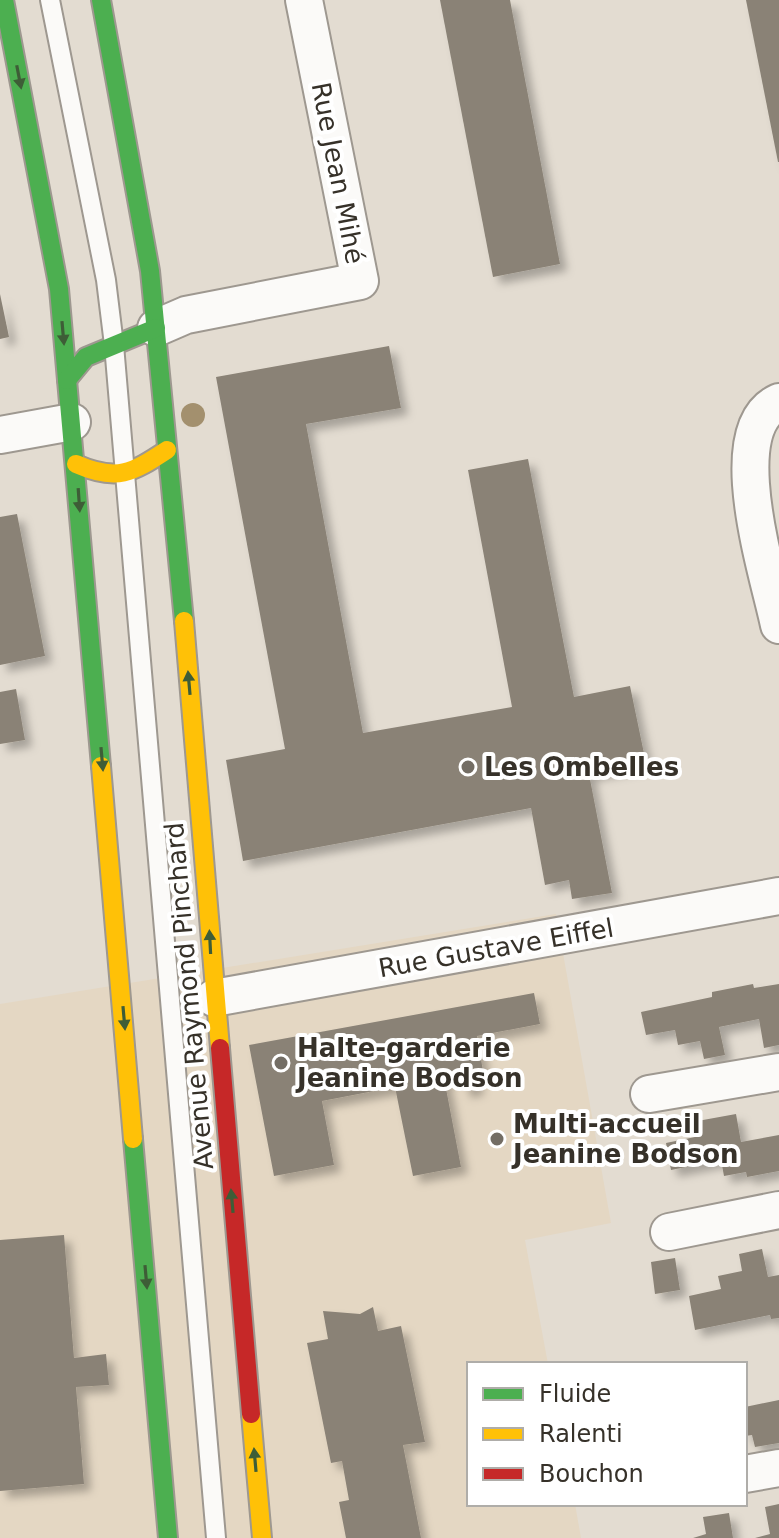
<svg xmlns="http://www.w3.org/2000/svg" width="779" height="1538" font-family="'DejaVu Sans',sans-serif">
  <defs>
    <filter id="shadow"><feDropShadow dx="7" dy="7" stdDeviation="4" flood-color="#0004"/></filter>
  </defs>
  <rect width="100%" height="100%" fill="#e3dcd1"/>
  <!-- built -->
  <polygon fill="#e4d7c3" points="556,914 611,1223 525,1240 548,1364 469,1364 469,1504 575,1504 581,1538 0,1538 0,1004"/>
  <!-- building -->
  <g fill="#8a8276" filter="url(#shadow)">
    <polygon points="440,0 510,0 560,264 493,277"/>
    <polygon points="746,0 779,0 779,162 778,162"/>
    <polygon points="0,294 9,337 0,339"/>
    <polygon points="389,346 401,408 306,424 363,733 512,707 468,470 528,459 574,697 630,686 646,763 589,774 612,893 572,899 569,880 545,885 531,808 243,861 226,760 285,749 216,377"/>
    <polygon points="17,514 45,656 0,665 0,517"/>
    <polygon points="16,689 25,740 0,744 0,692"/>
    <polygon points="753,984 754,988 779,984 779,1045 764,1048 759,1019 719,1027 725,1055 704,1059 700,1041 678,1045 675,1030 646,1035 641,1012 712,997 712,992"/>
    <polygon points="534,993 540,1024 477,1036 483,1071 474,1072 477,1088 464,1091 460,1075 444,1078 461,1167 413,1176 395,1087 322,1101 334,1165 274,1176 249,1045"/>
    <polygon points="736,1114 741,1142 779,1135 779,1171 747,1177 746,1172 724,1176 721,1160 671,1170 666,1143 695,1137 692,1122"/>
    <polygon points="64,1235 74,1358 106,1354 109,1385 76,1387 84,1484 0,1491 0,1240"/>
    <polygon points="762,1249 768,1277 779,1275 779,1318 771,1319 770,1315 695,1330 689,1296 721,1289 718,1276 742,1271 739,1254"/>
    <polygon points="675,1258 680,1290 655,1294 651,1262"/>
    <polygon points="373,1307 378,1331 401,1326 425,1442 403,1445 421,1538 346,1538 339,1502 349,1500 342,1461 331,1463 307,1343 328,1339 323,1311 360,1314"/>
    <polygon points="779,1400 779,1443 755,1447 752,1435 745,1436 745,1407"/>
    <polygon points="779,1504 779,1538 755,1538 770,1534 765,1507"/>
    <polygon points="729,1513 733,1538 693,1538 706,1534 703,1517"/>
  </g>
  <g fill="none" stroke-linecap="round" stroke-linejoin="round">
    <!-- lane casing -->
    <g stroke="#9e9890" stroke-width="22">
      <polyline id="lane" points="50,0 106,280 114,345 216,1538"/>
    </g>
    <!-- street casing -->
    <g stroke="#9e9890" stroke-width="40">
      <g id="street">
        <polyline points="156,328 186,315 360,281 304,0"/>
        <path d="M779 402C720 429 769 576 779 625"/>
        <polyline points="0,435 72,422"/>
        <polyline points="214,998 779,896"/>
        <polyline points="649,1094 779,1072"/>
        <polyline points="669,1232 779,1210"/>
        <polyline points="745,1474 779,1468"/>
      </g>
    </g>
    <!-- fast casing -->
    <g stroke="#9e9890" stroke-width="22">
      <g id="fast">
        <polyline points="4,0 59,289 101,766"/>
        <polyline points="101,0 150,271 184,621"/>
        <polyline points="67,380 86,357 156,328"/>
        <polyline points="133,1139 168,1538"/>
      </g>
    </g>
    <!-- slow casing -->
    <g stroke="#9e9890" stroke-width="22">
      <g id="slow">
        <path d="M76 464C117 482 132 473 167 450"/>
        <polyline points="184,621 220,1048"/>
        <polyline points="101,766 133,1139"/>
        <polyline points="251,1414 262,1538"/>
      </g>
    </g>
    <!-- jam casing -->
    <g stroke="#9e9890" stroke-width="22">
      <polyline id="jam" points="220,1048 251,1414"/>
    </g>
    <!-- lane -->
    <use href="#lane" stroke="#fbfaf8" stroke-width="18"/>
    <!-- street -->
    <use href="#street" stroke="#fbfaf8" stroke-width="36"/>
    <!-- fast -->
    <use href="#fast" stroke="#4caf50" stroke-width="18"/>
    <!-- slow -->
    <use href="#slow" stroke="#ffc107" stroke-width="18"/>
    <!-- jam -->
    <use href="#jam" stroke="#c62828" stroke-width="18"/>
  </g>
  <!-- trees -->
  <circle fill="#a3906e" cx="193" cy="415" r="12"/>
  <!-- one-way arrows -->
  <defs><path id="oneway-solid" d="M-6-.8H1V-3.2L6.5 0L1 3.2V.8H-6Z" transform="scale(2)"/></defs>
  <g fill="#3e5d37">
    <use href="#oneway-solid" transform="translate(19 77) rotate(79)"/>
    <use href="#oneway-solid" transform="translate(63 333) rotate(85)"/>
    <use href="#oneway-solid" transform="translate(79 500) rotate(86)"/>
    <use href="#oneway-solid" transform="translate(189 683) rotate(-95)"/>
    <use href="#oneway-solid" transform="translate(102 759) rotate(85)"/>
    <use href="#oneway-solid" transform="translate(210 942) rotate(-93)"/>
    <use href="#oneway-solid" transform="translate(124 1018) rotate(85)"/>
    <use href="#oneway-solid" transform="translate(232 1201) rotate(-95)"/>
    <use href="#oneway-solid" transform="translate(146 1277) rotate(85)"/>
    <use href="#oneway-solid" transform="translate(255 1460) rotate(-95)"/>
  </g>
  <!-- markers -->
  <g fill="#736d64" stroke="#fff" stroke-width="3">
    <circle cx="468" cy="767" r="8"/>
    <circle cx="281" cy="1063" r="8"/>
    <circle cx="497" cy="1139" r="8"/>
  </g>
  <g text-anchor="middle" stroke-width="8" stroke-linejoin="round" paint-order="stroke">
    <!-- street labels -->
    <g font-size="26" fill="#363129" stroke="#fff">
      <text transform="translate(338 173) rotate(79)" y="9">Rue Jean Mihé</text>
      <text transform="translate(496 948) rotate(-10)" y="9">Rue Gustave Eiffel</text>
      <text transform="translate(189 996) rotate(-95)" y="9">Avenue Raymond Pinchard</text>
    </g>
    <!-- poi labels -->
    <g font-size="26" font-weight="bold" fill="#363129" stroke="#fff" text-anchor="start">
      <text x="484" y="776">Les Ombelles</text>
      <text x="297" y="1057">Halte-garderie<tspan x="297" dy="30">Jeanine Bodson</tspan></text>
      <text x="513" y="1133">Multi-accueil<tspan x="513" dy="30">Jeanine Bodson</tspan></text>
    </g>
  </g>
  <!-- legend -->
  <rect x="467" y="1362" width="280" height="144" fill="#ffffff" stroke="#afada9" stroke-width="2"/>
  <rect x="483" y="1388" width="40" height="12" fill="#4caf50" stroke="#afada9" stroke-width="2"/>
  <text x="539" y="1402" font-size="24" fill="#363129">Fluide</text>
  <rect x="483" y="1428" width="40" height="12" fill="#ffc107" stroke="#afada9" stroke-width="2"/>
  <text x="539" y="1442" font-size="24" fill="#363129">Ralenti</text>
  <rect x="483" y="1468" width="40" height="12" fill="#c62828" stroke="#afada9" stroke-width="2"/>
  <text x="539" y="1482" font-size="24" fill="#363129">Bouchon</text>
</svg>
